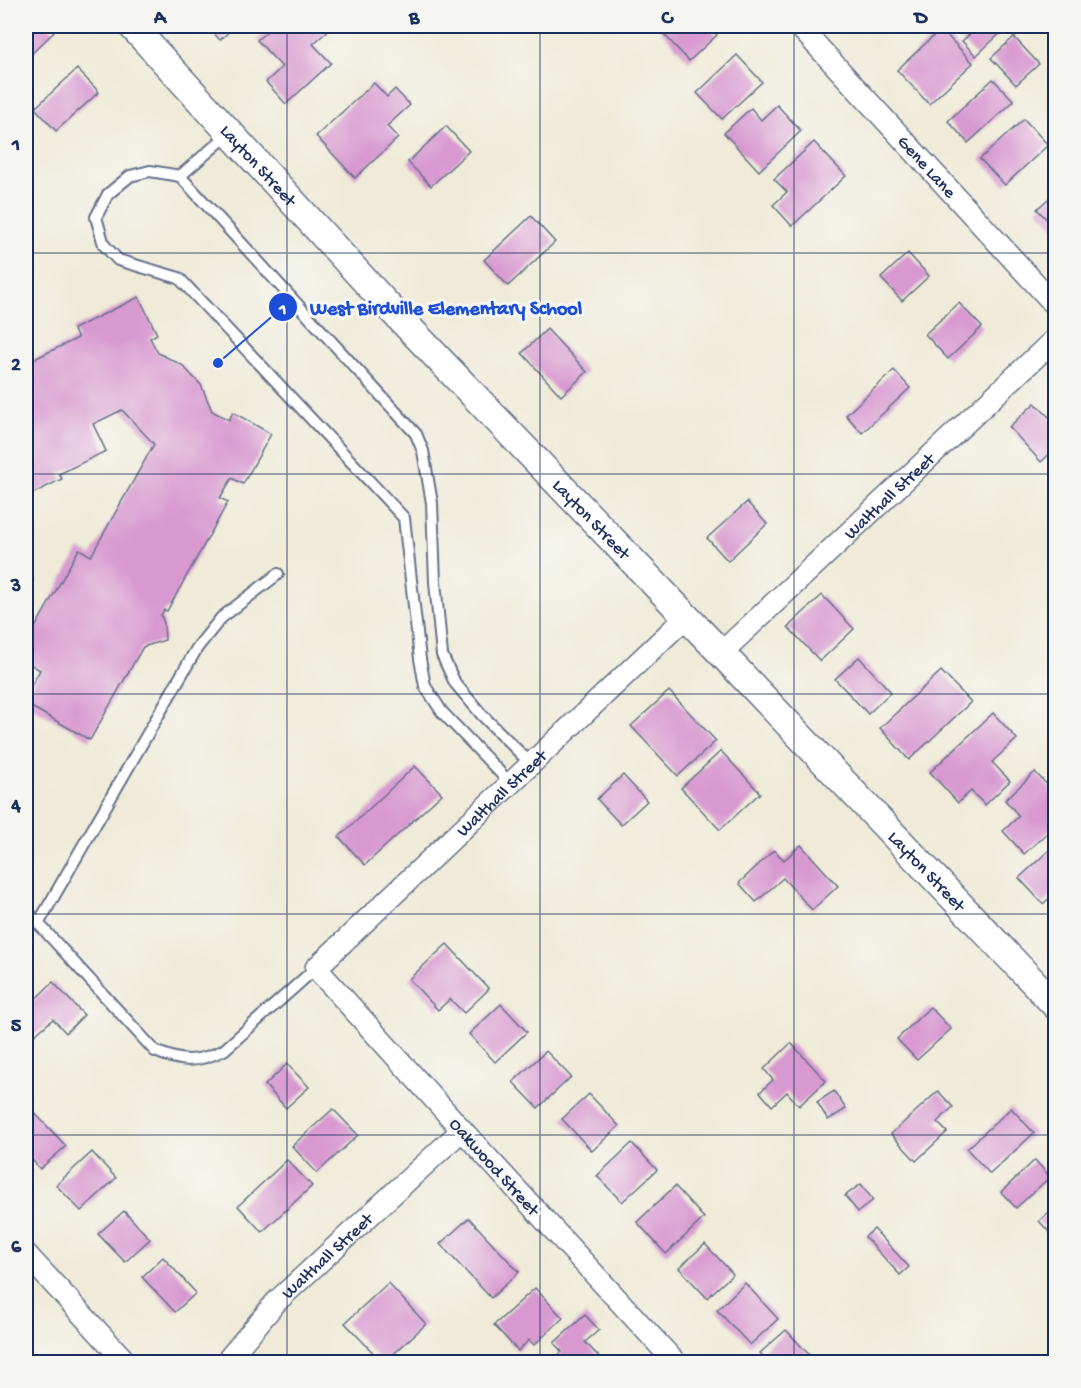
<svg xmlns="http://www.w3.org/2000/svg" width="1081" height="1388" font-family="'Gochi Hand',sans-serif">
  <rect width="100%" height="100%" fill="#f6f6f2"/>
  <filter id="ink" filterUnits="userSpaceOnUse"><feTurbulence type="fractalNoise" baseFrequency=".0167" numOctaves="2"/><feDisplacementMap in="SourceGraphic" scale="12" xChannelSelector="R" yChannelSelector="G"/><feConvolveMatrix kernelMatrix="1 2 1 2 8 2 1 2 1" color-interpolation-filters="sRGB"/></filter>
  <filter id="wash" filterUnits="userSpaceOnUse"><feTurbulence type="fractalNoise" baseFrequency=".008" numOctaves="4" result="noise"/><feDisplacementMap in="SourceGraphic" scale="24" xChannelSelector="R" yChannelSelector="G"/><feGaussianBlur stdDeviation="1.35" result="paint"/><feColorMatrix in="noise" values="0 0 0 0 0 0 0 0 0 0 0 0 0 0 0 0 0 1.4 0 .05"/><feComposite in="paint" operator="in"/></filter>
  <g filter="url(#wash)">
    <rect width="100%" height="100%" fill="#efebd8"/>
    <g id="blocks">
      <!-- building -->
      <g fill="#d898d0">
        <polygon points="26,26 48,26 54,32 26,59"/>
        <polygon points="207,26 235,26 220,40"/>
        <polygon points="273,26 333,26 313,44 331,63 286,104 266,82 282,67 257,40"/>
        <polygon points="664,26 708,26 717,35 689,61 660,30"/>
        <polygon points="979,26 1008,26 976,56 962,41"/>
        <polygon points="941,29 973,63 929,104 897,70"/>
        <polygon points="1014,37 1039,64 1016,85 991,58"/>
        <polygon points="737,55 762,82 722,119 697,93"/>
        <polygon points="77,69 99,92 56,131 35,108"/>
        <polygon points="993,79 1014,101 968,143 948,121"/>
        <polygon points="374,83 387,97 395,89 410,105 387,126 398,138 355,178 316,136"/>
        <polygon points="777,105 801,131 759,171 724,133 751,108 761,120"/>
        <polygon points="1024,119 1048,145 1005,185 980,159"/>
        <polygon points="446,126 469,151 431,186 408,162"/>
        <polygon points="814,142 846,176 792,226 773,205 787,192 774,179"/>
        <polygon points="1056,192 1056,229 1037,209"/>
        <polygon points="531,216 555,242 508,286 484,260"/>
        <polygon points="908,253 929,276 902,301 881,278"/>
        <polygon points="139,297 157,334 150,338 158,353 182,365 201,385 212,411 229,420 233,412 271,434 243,484 232,478 220,498 228,502 167,611 164,610 161,615 164,623 165,640 143,647 90,740 26,704 26,695 40,670 26,662 26,644 79,549 91,556 154,444 122,410 93,424 106,451 59,474 62,479 30,495 28,489 26,490 26,363 78,338 73,329"/>
        <polygon points="959,303 982,327 948,359 925,334"/>
        <polygon points="547,329 587,372 561,396 522,353"/>
        <polygon points="894,370 910,388 862,433 846,415"/>
        <polygon points="1035,403 1056,424 1056,448 1041,462 1009,427"/>
        <polygon points="747,502 767,524 728,561 707,538"/>
        <polygon points="822,595 854,629 820,661 788,627"/>
        <polygon points="859,657 891,692 868,714 835,679"/>
        <polygon points="941,671 971,702 909,760 880,728"/>
        <polygon points="669,691 716,741 678,776 631,726"/>
        <polygon points="993,713 1017,739 992,762 1010,781 985,805 971,791 958,803 930,772"/>
        <polygon points="721,751 760,793 720,830 681,788"/>
        <polygon points="415,766 442,794 365,865 339,837"/>
        <polygon points="1035,772 1056,794 1056,825 1024,854 1003,831 1019,816 1005,800"/>
        <polygon points="623,775 647,801 621,825 597,799"/>
        <polygon points="1056,844 1056,892 1043,904 1019,878"/>
        <polygon points="801,845 838,886 812,910 783,878 756,902 739,883 774,850 784,860"/>
        <polygon points="447,944 489,989 464,1013 450,999 438,1010 409,979"/>
        <polygon points="53,982 84,1015 66,1033 53,1019 35,1035 26,1025 26,1008"/>
        <polygon points="501,1004 527,1032 495,1062 469,1034"/>
        <polygon points="930,1007 951,1029 917,1060 897,1039"/>
        <polygon points="791,1043 826,1081 799,1106 787,1092 772,1106 760,1092 773,1080 764,1069"/>
        <polygon points="546,1051 571,1077 538,1108 513,1082"/>
        <polygon points="287,1064 309,1087 286,1108 265,1085"/>
        <polygon points="834,1091 846,1109 828,1120 817,1102"/>
        <polygon points="938,1091 953,1107 937,1122 947,1132 916,1161 891,1134"/>
        <polygon points="589,1094 619,1126 592,1151 562,1119"/>
        <polygon points="29,1107 66,1146 40,1169 26,1153 26,1111"/>
        <polygon points="1011,1108 1034,1133 990,1174 967,1149"/>
        <polygon points="333,1109 358,1135 317,1173 292,1146"/>
        <polygon points="632,1143 657,1170 622,1202 597,1176"/>
        <polygon points="92,1152 116,1178 81,1211 56,1185"/>
        <polygon points="287,1160 312,1186 262,1232 238,1206"/>
        <polygon points="1035,1160 1050,1177 1016,1208 1001,1192"/>
        <polygon points="861,1184 873,1200 858,1212 845,1196"/>
        <polygon points="675,1186 704,1218 666,1254 637,1222"/>
        <polygon points="1056,1206 1056,1239 1039,1221"/>
        <polygon points="124,1211 150,1239 125,1262 98,1234"/>
        <polygon points="469,1218 519,1272 491,1298 440,1244"/>
        <polygon points="874,1229 909,1267 900,1275 865,1237"/>
        <polygon points="705,1244 733,1274 707,1298 679,1268"/>
        <polygon points="163,1257 196,1293 175,1312 142,1277"/>
        <polygon points="388,1283 426,1324 385,1362 382,1362 345,1323"/>
        <polygon points="745,1283 778,1319 750,1345 717,1310"/>
        <polygon points="535,1288 563,1318 534,1345 529,1340 518,1351 494,1325"/>
        <polygon points="585,1315 599,1330 585,1342 600,1358 595,1362 550,1362 562,1352 554,1343"/>
        <polygon points="786,1330 816,1362 769,1362 760,1353"/>
      </g>
    </g>
  </g>
  <g filter="url(#ink)">
    <use href="#blocks" fill-opacity="0" stroke="#657189" stroke-width="1.5"/>
    <g fill="none" stroke-linecap="round" stroke-linejoin="round">
      <!-- service casing -->
      <g stroke="#657189" stroke-width="14">
        <g id="service">
          <polyline points="180,176 230,133"/>
          <polyline points="26,578 27,580 26,583"/>
          <polyline points="511,784 442,712 425,686 420,659 404,518 179,278 118,260 104,245 96,217 108,194 130,176 150,171 180,176 416,434 423,451 432,503 435,582 442,655 455,683 482,715 531,764"/>
          <path d="M26 910 155 1051C183 1063 196 1063 224 1050L316 968"/>
          <polyline points="38,924 197,648 221,618 278,574"/>
        </g>
      </g>
      <!-- minor casing -->
      <g stroke="#657189" stroke-width="24">
        <g id="minor">
          <path id="s1" d="M799 26 1056 306"/>
          <path id="s2" d="M721 653 1056 338"/>
          <polyline points="26,1254 126,1362"/>
          <path id="s3" d="M226 1362 276 1302 462 1130"/>
          <path id="s4" d="M675 1362 462 1130 316 968 686 617"/>
        </g>
      </g>
      <!-- tertiary casing -->
      <g stroke="#657189" stroke-width="30">
        <g id="tertiary">
          <path id="s5" d="M132 26 388 306 721 653 1056 1006"/>
        </g>
      </g>
      <!-- service -->
      <use href="#service" stroke="#fff" stroke-width="10"/>
      <!-- minor -->
      <use href="#minor" stroke="#fff" stroke-width="21"/>
      <!-- tertiary -->
      <use href="#tertiary" stroke="#fff" stroke-width="27"/>
    </g>
  </g>
  <!-- grid -->
  <path fill="none" stroke="#1b2f5e" stroke-width="1.5" stroke-opacity="0.55" d="M287 26V1362M540 26V1362M794 26V1362M26 253H1056M26 474H1056M26 694H1056M26 914H1056M26 1135H1056"/>
  <g text-anchor="middle" stroke-width="6" stroke-linejoin="round" paint-order="stroke">
    <!-- street labels -->
    <g font-size="18" fill="#1b2f5e" stroke="#f6f6f2">
      <text dy="6" stroke="none"><textPath href="#s5" startOffset="188">Layton Street</textPath></text>
      <text dy="6" stroke="none"><textPath href="#s1" startOffset="190">Gene Lane</textPath></text>
      <text dy="6" stroke="none"><textPath href="#s2" startOffset="230">Walthall Street</textPath></text>
      <text dy="6" stroke="none"><textPath href="#s5" startOffset="674">Layton Street</textPath></text>
      <text dy="6" stroke="none"><textPath href="#s4" startOffset="788">Walthall Street</textPath></text>
      <text dy="6" stroke="none"><textPath href="#s5" startOffset="1160">Layton Street</textPath></text>
      <text transform="translate(495 1166) rotate(48)" y="6">Oakwood Street</text>
      <text dy="6" stroke="none"><textPath href="#s3" startOffset="147">Walthall Street</textPath></text>
    </g>
  </g>
  <!-- callouts -->
  <path fill="none" stroke="#1d4ed8" stroke-width="2" d="M218 363L283 307"/>
  <g fill="#1d4ed8" stroke="#f6f6f2" stroke-width="2">
    <circle cx="218" cy="363" r="6"/>
    <circle cx="283" cy="307" r="15"/>
  </g>
  <g font-size="18" text-anchor="middle" font-weight="bold" fill="#fff">
    <text x="283" y="314">1</text>
  </g>
  <g font-size="20" text-anchor="middle" font-weight="bold" fill="#1d4ed8" stroke="#f6f6f2" stroke-width="6" stroke-linejoin="round" paint-order="stroke">
    <text x="446" y="314">West Birdville Elementary School</text>
  </g>
  <!-- margin -->
  <rect width="1081" height="1388" fill="none" stroke="#f6f6f2" stroke-width="66"/>
  <rect x="33" y="33" width="1015" height="1322" fill="none" stroke="#1b2f5e" stroke-width="2"/>
  <g font-size="20" text-anchor="middle" font-weight="bold" fill="#1b2f5e">
    <text x="160" y="23">A</text>
    <text x="414" y="23">B</text>
    <text x="667" y="23">C</text>
    <text x="921" y="23">D</text>
    <text x="16" y="150">1</text>
    <text x="16" y="370">2</text>
    <text x="16" y="591">3</text>
    <text x="16" y="811">4</text>
    <text x="16" y="1031">5</text>
    <text x="16" y="1252">6</text>
  </g>
</svg>
